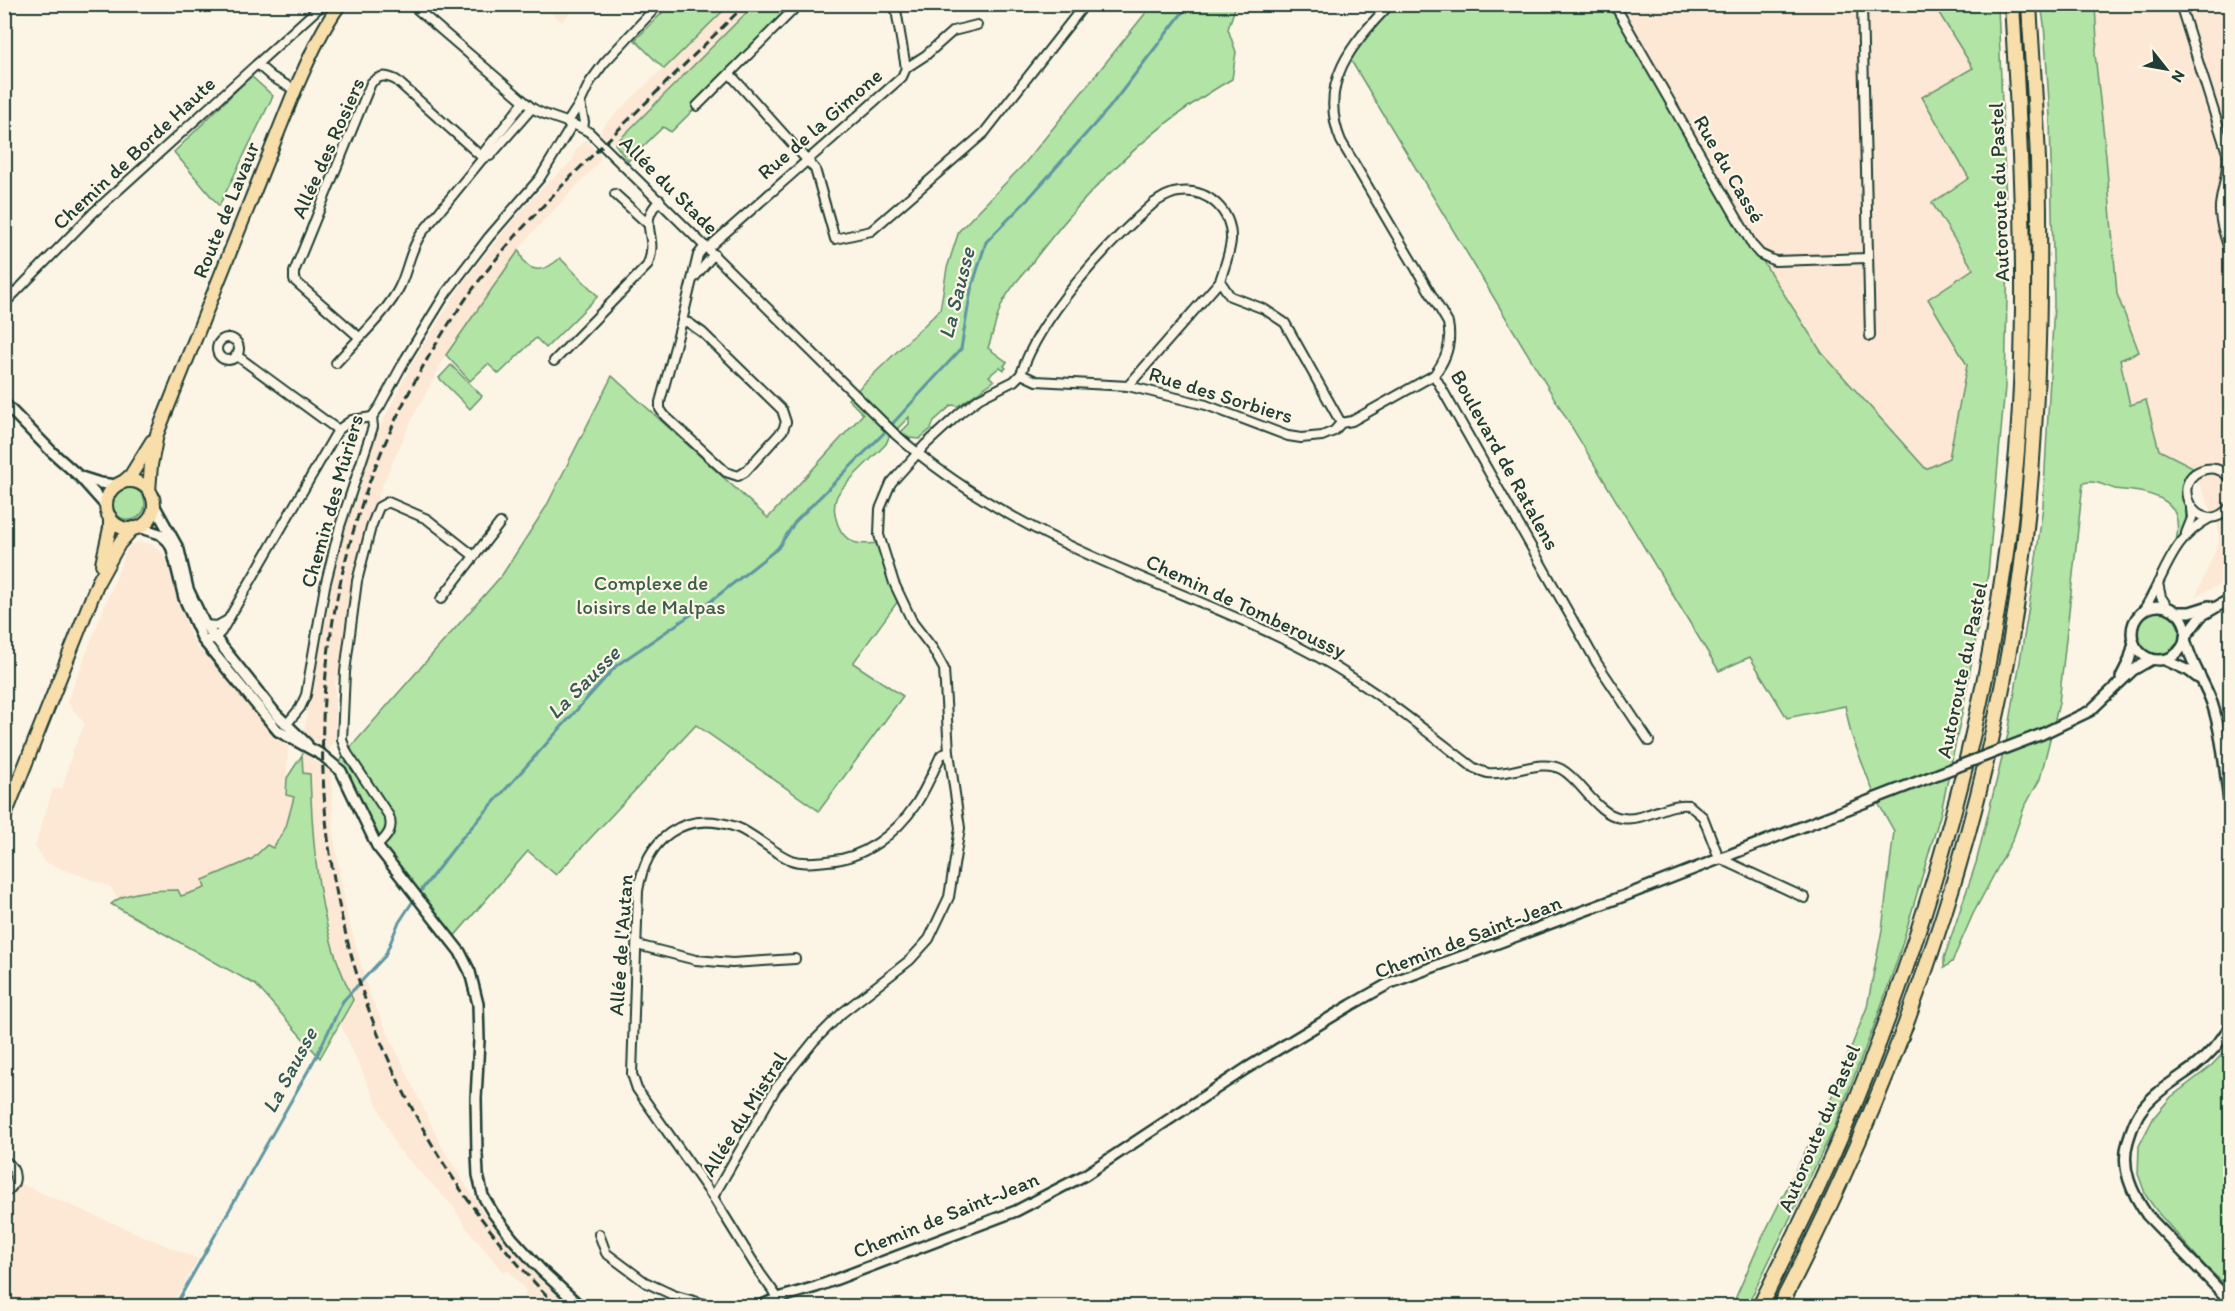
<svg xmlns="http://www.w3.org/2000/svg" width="2235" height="1311" font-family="Itim,sans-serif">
  <rect width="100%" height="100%" fill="#fcf5e5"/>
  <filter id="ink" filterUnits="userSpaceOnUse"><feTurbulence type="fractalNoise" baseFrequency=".0167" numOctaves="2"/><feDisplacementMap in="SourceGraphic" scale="12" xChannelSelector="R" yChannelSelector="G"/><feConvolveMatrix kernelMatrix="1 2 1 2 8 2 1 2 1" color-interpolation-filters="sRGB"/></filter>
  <g filter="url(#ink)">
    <!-- built -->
    <g fill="#fce8d4">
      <polygon points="541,5 576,5 562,22"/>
      <polygon points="729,5 764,5 656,104 654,102 650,106 655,111 622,143 615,144 601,134 602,127"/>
      <polygon points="1615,5 1934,5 1973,68 1922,97 1969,179 1973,269 1928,299 1967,365 1949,458 1926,470 1822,354 1753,246"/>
      <polygon points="2095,5 2230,5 2230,580 2196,596 2219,541 2218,525 2191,466 2159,450 2146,401 2131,405 2120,360 2139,352 2117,294 2106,156 2095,54 2097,41"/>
      <polygon points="586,140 600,155 600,159 592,170 531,234 452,344 412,419 382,486 353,570 341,666 339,677 335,683 335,738 329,751 304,734 320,619 344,523 369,450 410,367 463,282 515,218 541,189 572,161 575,151"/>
      <polygon points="138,542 151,544 164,554 190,635 199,649 224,672 284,740 288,747 286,795 294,796 286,827 273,849 267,845 252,859 203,879 206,887 181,897 132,894 117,899 111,887 44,862 35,846 53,789 62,789 73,750 85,724 67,702 128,547"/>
      <polygon points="304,753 331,772 334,838 347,914 369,993 421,1103 443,1149 479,1206 503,1238 543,1283 570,1306 534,1306 525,1297 526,1291 509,1271 503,1272 466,1227 453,1206 397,1148 340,1023 353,999 333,947 320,887 312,825 310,774 303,774 302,755"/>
      <polygon points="4,1177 198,1259 171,1306 5,1306"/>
    </g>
    <!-- green -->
    <g fill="#b1e4a5" stroke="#68906c" stroke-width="1.5">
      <polygon points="670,5 717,5 723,11 664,69 635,40"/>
      <polygon points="754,5 799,5 671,132 663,127 628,161 615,144"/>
      <path d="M1152 5H1236L1228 29 1236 52 1232 79C1153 124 1085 192 1031 264 1022 276 1008 290 1002 304 996 318 993 334 988 348L1007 362 1004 366 1006 368 1004 370 1000 367 989 376 994 381 958 406 952 405 934 421 931 429 919 439 909 438 901 432 909 424V417L889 437 886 444C876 455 842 485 837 496 830 512 839 539 857 543 864 545 873 543 881 543L901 597 853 663 903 696 819 811 696 725 556 875 528 851 452 939 389 863 338 767 343 756 357 740 502 575 546 507 612 376 768 518 863 414 848 399 940 310 947 268 959 231 1025 163Z"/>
      <polygon points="1390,5 1615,5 1753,246 1822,353 1926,469 1949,458 1967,365 1928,299 1973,269 1932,203 1969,178 1922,97 1973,68 1934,5 1998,5 2008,254 2005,387 1988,574 1963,708 1941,812 1898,958 1876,1021 1834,1128 1747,1306 1732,1306 1761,1240 1828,1106 1867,1007 1882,930 1894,831 1876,799 1851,734 1845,706 1787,718 1750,657 1719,671 1682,610 1347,54"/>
      <path d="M2041 5H2095L2097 41 2095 54 2106 156 2117 294 2139 352 2120 360 2130 405 2146 400 2159 450 2191 466 2193 470C2168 497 2201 511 2176 542 2183 507 2167 496 2133 491 2127 490 2120 490 2115 489 2101 485 2099 480 2083 483L2059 703 2040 779 2024 808 2013 839 1973 914 1952 962 1944 968V958L1976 863 2008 734 2032 588 2043 506 2054 304 2050 118 2044 24Z"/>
      <polygon points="251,76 273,96 219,206 174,152"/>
      <path d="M519 250C526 274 543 274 560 258L598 296 546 348 536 338 499 374 488 364 470 381 446 355Z"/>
      <polygon points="451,365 482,396 470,409 439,378"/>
      <circle cx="129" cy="504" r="16"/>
      <circle cx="2158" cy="633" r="21"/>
      <path d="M302 755 303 773 310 774C312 831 316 892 333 948 338 965 346 983 353 1000L320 1058 256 985 111 904C127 890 157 890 178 890L181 896 205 888 203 880 252 859 267 845 273 848 286 827 294 797 286 795 287 778Z"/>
      <polygon points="2230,1046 2230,1289 2205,1266 2159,1214 2146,1196 2138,1174 2139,1146 2154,1117 2171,1097 2210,1067"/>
    </g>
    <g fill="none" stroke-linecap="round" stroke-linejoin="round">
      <!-- stream -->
      <polyline stroke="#5f96a1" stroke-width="3" points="175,1306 317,1055 343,1001 385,956 398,924 413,901 461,839 617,665 711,601 778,548 795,522 883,434 961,349 971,290 986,242 1028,199 1109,108 1189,4"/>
      <!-- minor casing -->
      <g stroke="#1f3d34" stroke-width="12">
        <g id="minor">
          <path d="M411 4 532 108C550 119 572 121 589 132L895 434C951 484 1015 521 1083 552 1154 585 1229 611 1299 647 1363 679 1418 725 1474 768 1479 770 1483 772 1488 773 1511 776 1540 758 1561 769 1583 781 1595 814 1622 818 1644 822 1666 802 1689 805L1703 817 1719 858 1805 898"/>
          <path d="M1390 4C1352 44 1317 83 1341 141L1448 323C1452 343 1447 359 1434 375L1597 663 1649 741"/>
          <polyline points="1614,4 1753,246 1760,254 1775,261 1868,258"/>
          <polyline points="1862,4 1870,336"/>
          <path d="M2180 4 2227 153C2229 172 2222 188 2220 206 2219 222 2226 238 2230 253"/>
          <polyline points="257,64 272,77 295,90"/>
          <polyline points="906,68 926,55 953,31 977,25"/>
          <polyline points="730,74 815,169 835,239 871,231 984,133 1085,4"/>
          <polyline points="580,103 584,122 583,128"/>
          <polyline points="697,106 799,4"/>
          <polyline points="567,123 580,103 590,82 604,63 659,4"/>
          <polyline points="483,158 484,152 524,102"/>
          <polyline points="615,194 648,224"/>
          <polyline points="708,248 902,77 906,68 895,4"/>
          <polyline points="694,278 714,254"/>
          <polyline points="4,304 93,213 323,4"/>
          <polyline points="682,321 660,402 660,409 665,416 726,472 738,476 745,472 783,430 786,422 782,410 703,333 689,323 682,321 698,255 705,246"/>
          <path d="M359 337 294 280V272L371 83C380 75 385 75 396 80L483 158"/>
          <circle cx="228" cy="349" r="11"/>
          <polyline points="236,355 338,430"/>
          <path d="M554 361 647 266C661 235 635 225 660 200"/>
          <path d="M336 363C354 343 390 309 400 286 408 269 410 250 421 234L483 158 490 156 532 108"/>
          <path d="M1021 374C1040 316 1107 244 1154 203 1162 198 1169 193 1179 192 1208 188 1232 211 1231 240 1230 253 1224 268 1220 281L1230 296 1264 309 1285 323 1341 423"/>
          <polyline points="1021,374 1036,381 1128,386 1206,405 1288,436 1301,438 1322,436 1334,431 1341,423 1352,421 1434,375"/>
          <polyline points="1128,386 1220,281"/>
          <polyline points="372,417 380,406 406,358 446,293 489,237 540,178 572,125"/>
          <path d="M2230 479C2224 471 2216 467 2206 469 2164 478 2198 543 2230 507"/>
          <polyline points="2186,533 2192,518 2191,508"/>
          <polyline points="2158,583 2161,597 2169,609"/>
          <polyline points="441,599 500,523"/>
          <path d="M2143 611C2165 577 2170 539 2210 518"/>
          <polyline points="205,625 217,626 226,621"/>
          <polyline points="203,640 214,639 221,632 338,430 352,420 372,417"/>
          <polyline points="286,725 300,708 306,695 325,586 340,526 373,427 372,417"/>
          <path d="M377 846C387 837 394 829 389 816L347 753 342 740 345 672 357 581 371 527 379 507 388 502 427 519 474 556"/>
          <polyline points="637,945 696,960 732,963 795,959"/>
          <path d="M4 1160C18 1169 19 1185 4 1193"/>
          <polyline points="713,1197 776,1088 814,1041 842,1013 910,960 929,939 949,897 960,828 949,752 944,669 933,649 913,623 894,583 879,535 880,509 891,483 925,445 961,412 980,398 1014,381 1021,374"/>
          <polyline points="599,1234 606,1253 645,1282 673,1295 712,1306"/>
          <path d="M778 1298 760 1273 713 1197 637 1089 632 1074 638 891C646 839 683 809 736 827 755 834 771 852 791 860 802 864 815 862 827 861 863 859 896 834 916 804 926 789 933 772 941 755L949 752"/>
        </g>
      </g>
      <!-- tertiary casing -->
      <g stroke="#1f3d34" stroke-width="14">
        <g id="tertiary">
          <polyline points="4,403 52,452 80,477 106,506"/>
          <polyline points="81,477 100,483 117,485"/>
          <polyline points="153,503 179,550 188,589 205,625 276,714 307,744"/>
          <polyline points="138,527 160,534 168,541 172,549 184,598 203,640 278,731 322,755 341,771 377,846 460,952 470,972 478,1004 479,1040 476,1099 477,1154 478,1175 483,1196 493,1213 512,1238 541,1270 580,1306"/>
          <circle cx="2159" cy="633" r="27"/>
          <polyline points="2176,612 2190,612 2209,606"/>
          <polyline points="2185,637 2201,616 2230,599"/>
          <path d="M2185 639C2190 662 2204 681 2212 703 2223 737 2225 774 2230 809"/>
          <polyline points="2165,660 2189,671 2198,678"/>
          <polyline points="2121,677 2129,661 2134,643"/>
          <polyline points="2042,734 2090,711 2133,670 2152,659"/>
          <path d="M2230 1026C2221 1042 2208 1056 2194 1067 2176 1080 2153 1093 2140 1112 2134 1121 2131 1131 2128 1141 2120 1168 2132 1193 2147 1215L2230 1301"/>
          <polyline points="760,1306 778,1298 816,1287 1016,1211 1085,1175 1247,1068 1351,1005 1390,983 1624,896 1894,791"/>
        </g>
      </g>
      <!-- primary casing -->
      <g stroke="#1f3d34" stroke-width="16">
        <g id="primary">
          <circle cx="130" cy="505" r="24"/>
          <polyline points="123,482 131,475 152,441"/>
          <path d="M149 491 151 465 157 434 295 90C308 61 321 30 340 4"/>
          <polyline points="102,564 110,528 110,517"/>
          <polyline points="4,818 98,582 119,544 133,528"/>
        </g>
      </g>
      <!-- motorway casing -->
      <g stroke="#1f3d34" stroke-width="18">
        <g id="motorway">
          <path d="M1760 1306C1798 1230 1836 1153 1867 1073 1945 874 2000 664 2017 451 2029 302 2021 153 2012 4"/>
          <path d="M1780 1306C1909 1057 2005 779 2029 497 2039 385 2041 272 2038 160 2036 108 2032 56 2029 4"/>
        </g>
      </g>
      <!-- minor -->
      <use href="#minor" stroke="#fcf5e5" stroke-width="8"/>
      <!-- tertiary -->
      <use href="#tertiary" stroke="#fcf5e5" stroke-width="9"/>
      <!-- primary -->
      <use href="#primary" stroke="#f8deab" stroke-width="12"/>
      <!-- motorway -->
      <use href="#motorway" stroke="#f8deab" stroke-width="14"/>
      <!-- rail -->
      <path stroke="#1f3d34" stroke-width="3" stroke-dasharray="9 4.5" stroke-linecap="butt" d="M557 1306C291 1038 243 630 456 313 501 246 558 189 616 132 659 90 702 47 746 4"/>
      <!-- tertiary-bridge casing -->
      <g stroke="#1f3d34" stroke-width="14" stroke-linecap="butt">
        <polyline id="tertiary-bridge" points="1894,791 2042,734"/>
      </g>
      <!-- tertiary-bridge -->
      <use href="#tertiary-bridge" stroke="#fcf5e5" stroke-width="9"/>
    </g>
  </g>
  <g text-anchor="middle" stroke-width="4.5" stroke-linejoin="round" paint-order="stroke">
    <!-- street labels -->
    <g font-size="21" fill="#1f3d34" stroke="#fcf5e5">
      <text transform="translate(820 124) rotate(-41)" y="7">Rue de la Gimone</text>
      <text transform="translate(328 148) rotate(-66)" y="7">Allée des Rosiers</text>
      <text transform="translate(134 153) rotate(-43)" y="7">Chemin de Borde Haute</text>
      <text transform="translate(1729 169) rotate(60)" y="7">Rue du Cassé</text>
      <text transform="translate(669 185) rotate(45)" y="7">Allée du Stade</text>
      <text transform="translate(1999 192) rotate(-92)" y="7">Autoroute du Pastel</text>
      <text transform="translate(226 210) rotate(-68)" y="7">Route de Lavaur</text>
      <text transform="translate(1221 395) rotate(17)" y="7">Rue des Sorbiers</text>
      <text transform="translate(1505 460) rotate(61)" y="7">Boulevard de Ratalens</text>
      <text transform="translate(332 501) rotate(-74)" y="7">Chemin des Mûriers</text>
      <text transform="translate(1246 606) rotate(25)" y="7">Chemin de Tomberoussy</text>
      <text transform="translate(1962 670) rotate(-78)" y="7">Autoroute du Pastel</text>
      <text transform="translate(1468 937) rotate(-21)" y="7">Chemin de Saint-Jean</text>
      <text transform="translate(621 945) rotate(-86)" y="7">Allée de l'Autan</text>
      <text transform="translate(744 1114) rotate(-58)" y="7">Allée du Mistral</text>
      <text transform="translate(1819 1128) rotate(-67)" y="7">Autoroute du Pastel</text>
      <text transform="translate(946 1215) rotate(-22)" y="7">Chemin de Saint-Jean</text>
    </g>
    <!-- park labels -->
    <g font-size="21" fill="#3c5e4b" stroke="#fcf5e5">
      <text x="651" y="590">Complexe de<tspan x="651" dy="24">loisirs de Malpas</tspan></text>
    </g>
    <!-- water labels -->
    <g font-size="22" font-style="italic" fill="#345b58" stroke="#fcf5e5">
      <text transform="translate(956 293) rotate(-76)" y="8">La Sausse</text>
      <text transform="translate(583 682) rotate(-45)" y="8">La Sausse</text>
      <text transform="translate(289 1070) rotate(-62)" y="8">La Sausse</text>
    </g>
  </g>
  <!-- margin -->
  <rect width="2235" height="1311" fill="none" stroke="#fcf5e5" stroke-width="24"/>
  <rect x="12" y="12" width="2211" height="1287" fill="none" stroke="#1f3d34" stroke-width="2" filter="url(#ink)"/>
  <!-- north arrow -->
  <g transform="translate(2166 69) rotate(121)" stroke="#fcf5e5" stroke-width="4.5" paint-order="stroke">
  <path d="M0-4.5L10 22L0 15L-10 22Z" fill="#1f3d34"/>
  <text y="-9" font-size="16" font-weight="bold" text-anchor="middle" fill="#1f3d34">N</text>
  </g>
</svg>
